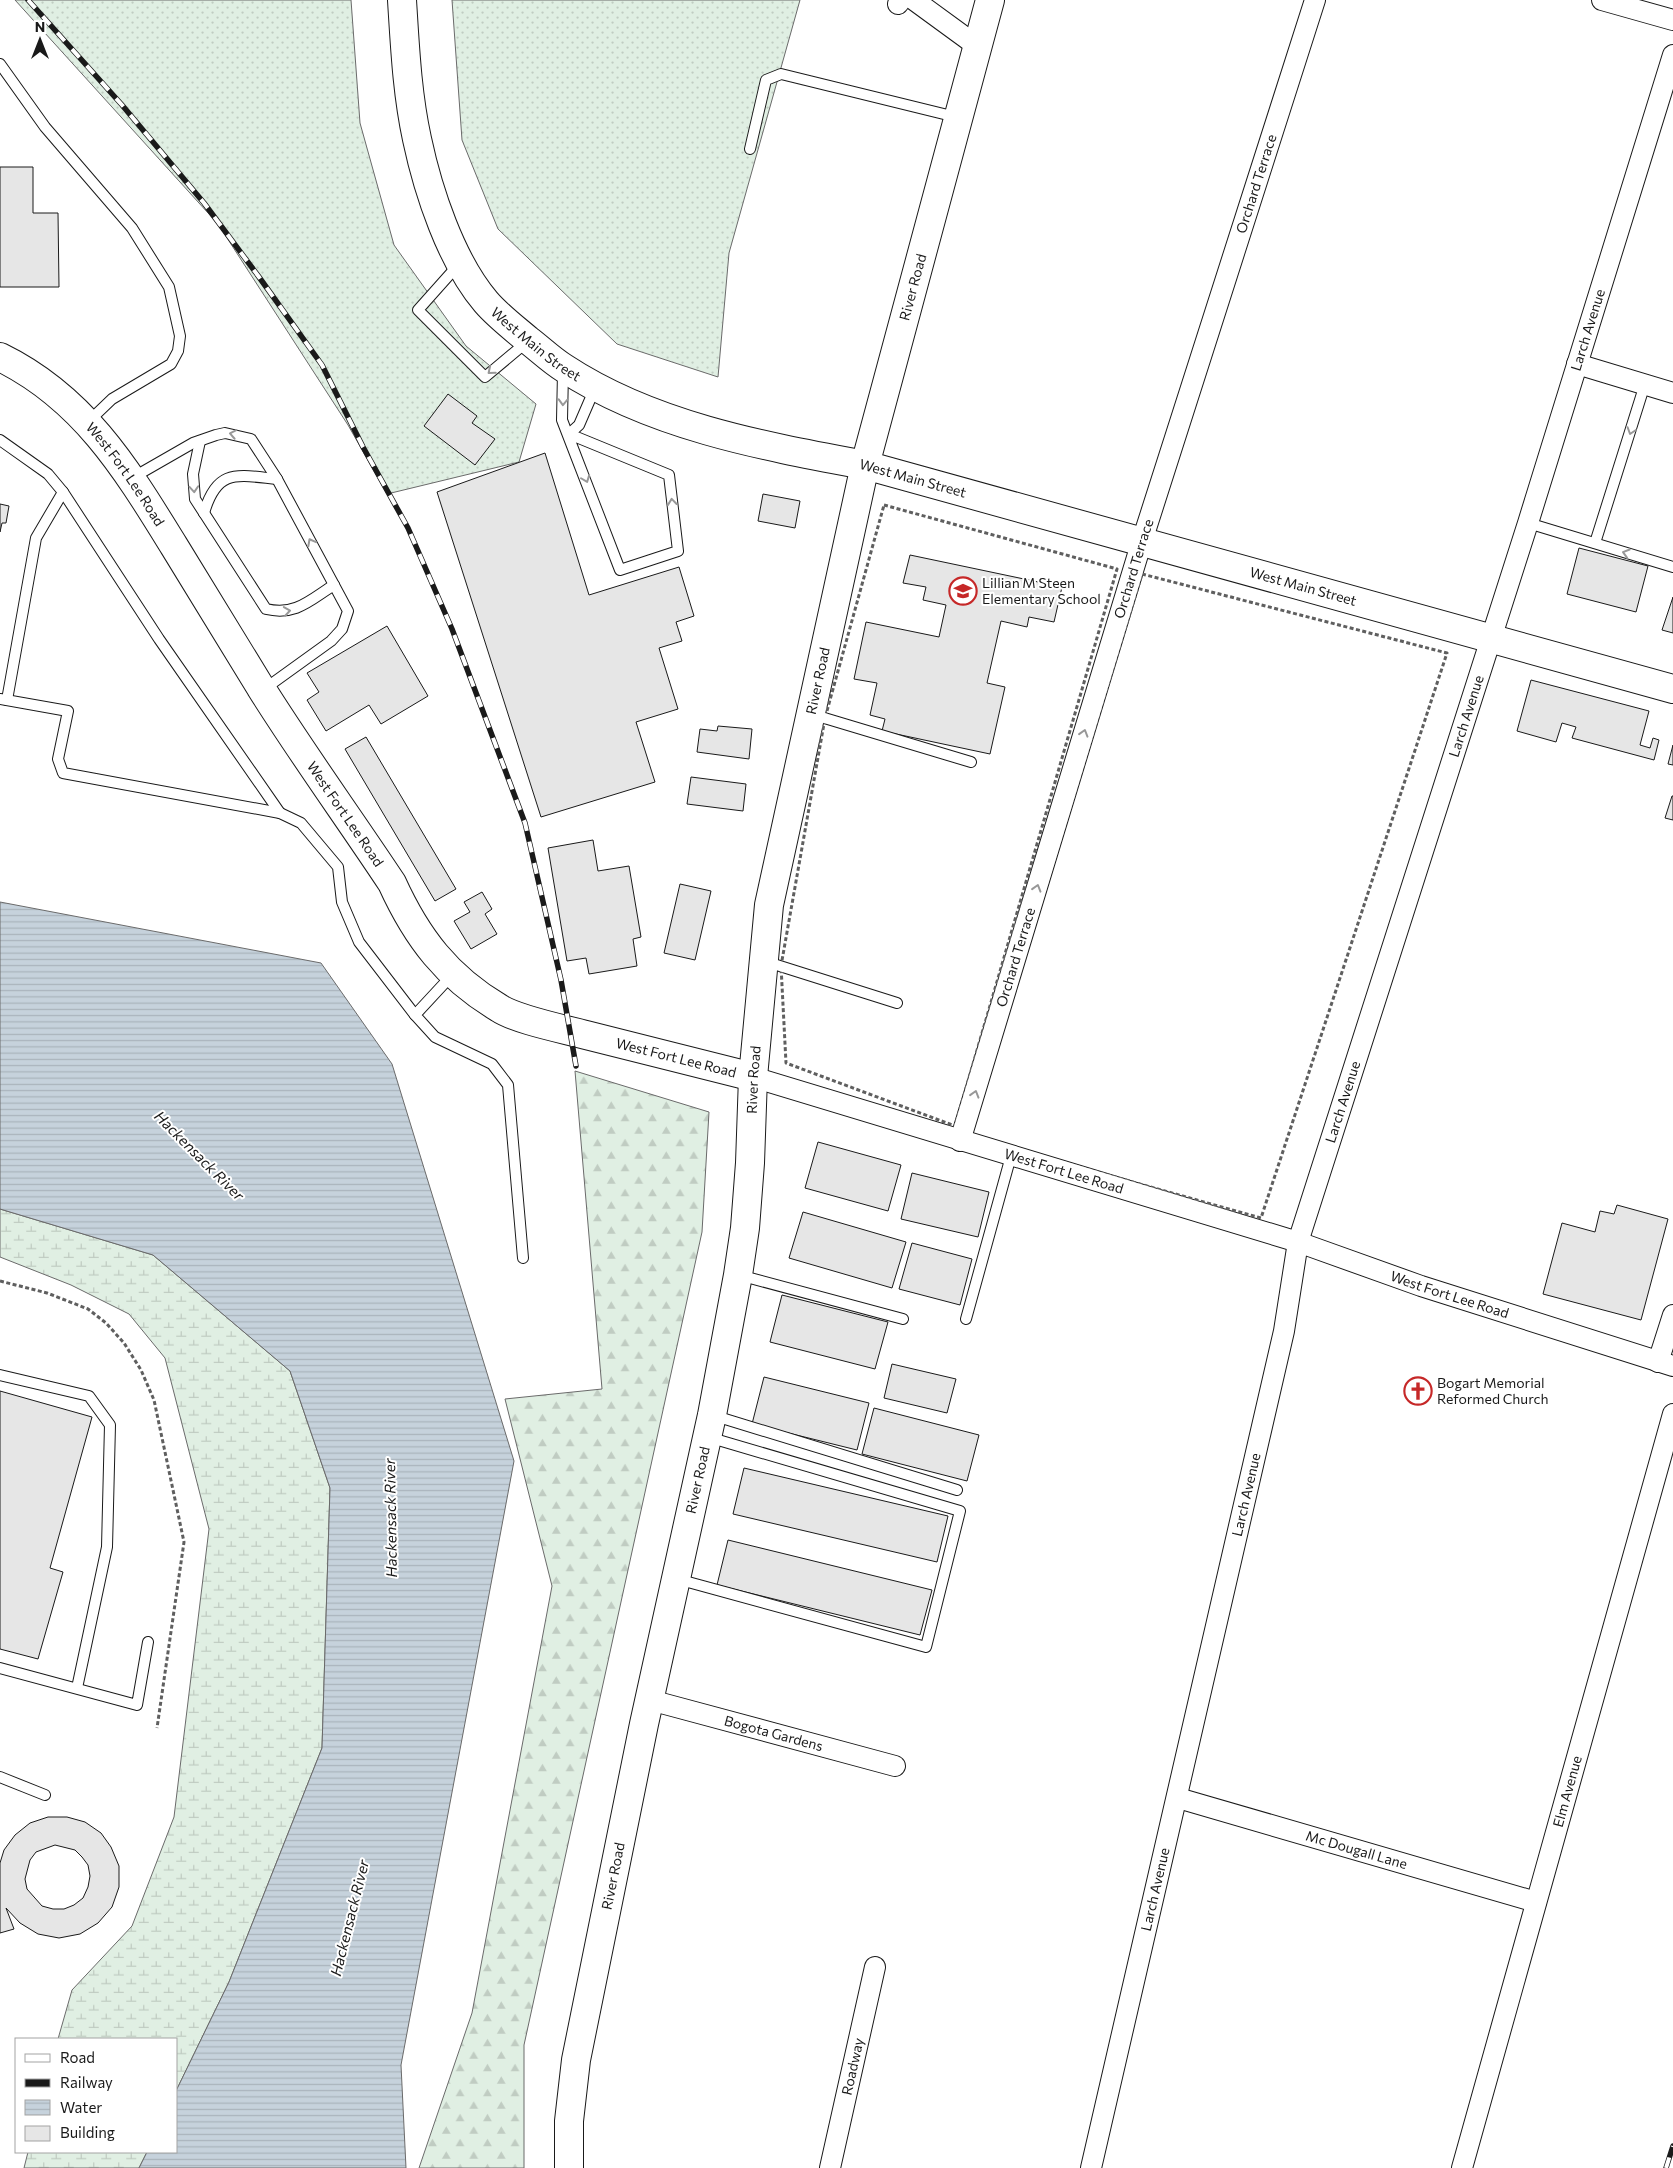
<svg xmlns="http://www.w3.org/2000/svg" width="1673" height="2168" font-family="Commissioner,sans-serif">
  <defs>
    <pattern id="grass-dots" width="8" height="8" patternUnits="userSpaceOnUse" patternTransform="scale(1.25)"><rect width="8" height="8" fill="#e0efe3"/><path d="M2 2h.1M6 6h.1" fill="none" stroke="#c0ccc2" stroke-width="1.8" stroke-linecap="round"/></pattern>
    <pattern id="forest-firs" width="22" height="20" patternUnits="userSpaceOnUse" patternTransform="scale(1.25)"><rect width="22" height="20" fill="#e0efe3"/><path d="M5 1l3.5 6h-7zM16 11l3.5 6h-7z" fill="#c0ccc2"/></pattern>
    <pattern id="wetland-marsh" width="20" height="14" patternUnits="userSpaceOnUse" patternTransform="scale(1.25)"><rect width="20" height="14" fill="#e0efe3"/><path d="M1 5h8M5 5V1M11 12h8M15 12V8" fill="none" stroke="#c0ccc2"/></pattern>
    <pattern id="water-rules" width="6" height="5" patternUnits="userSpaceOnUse" patternTransform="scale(1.25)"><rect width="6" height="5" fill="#c6d2dc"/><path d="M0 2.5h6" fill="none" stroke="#aab4bc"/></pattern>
  </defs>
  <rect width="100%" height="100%" fill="#fff"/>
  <!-- grass -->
  <g fill="url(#grass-dots)" stroke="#6a6a6a">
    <polygon points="15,0 351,0 360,123 394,245 466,346 536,404 519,462 387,494 348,425 218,224"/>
    <polygon points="452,0 800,0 729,253 718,377 617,344 498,229 462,140"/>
  </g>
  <!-- forest -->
  <polygon fill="url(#forest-firs)" stroke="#6a6a6a" points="575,1071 709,1112 702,1232 524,2045 524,2168 419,2168 472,2013 552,1586 505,1399 602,1389"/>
  <!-- wetland -->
  <g fill="url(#wetland-marsh)" stroke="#6a6a6a">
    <polygon points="0,1209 153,1255 290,1371 330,1488 322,1748 229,1982 176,2091 176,2039 58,2039 72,1990 132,1926 174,1817 209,1529 165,1358 129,1314 71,1285 0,1257"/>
    <polygon points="28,2152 147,2152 139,2168 24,2168"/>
  </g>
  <!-- water -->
  <polygon fill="url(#water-rules)" stroke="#6a6a6a" points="0,902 321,963 392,1064 514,1461 401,2065 406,2168 139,2168 147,2152 176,2152 176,2091 229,1982 322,1748 330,1488 290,1371 153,1255 0,1209"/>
  <!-- building -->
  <g fill="#e6e6e6" stroke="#1a1a1a" fill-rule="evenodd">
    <polygon points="0,167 33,167 33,213 58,213 59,287 0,287"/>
    <polygon points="448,394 477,416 472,423 495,439 475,465 424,426"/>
    <polygon points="545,453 589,595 679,567 694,616 676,622 682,641 659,648 678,709 636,722 655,782 541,817 437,492"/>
    <polygon points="763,494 800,501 795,528 758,521"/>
    <polygon points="0,504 9,506 6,523 2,523 0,532"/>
    <polygon points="1579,548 1648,566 1636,612 1567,594"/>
    <polygon points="910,555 1062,587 1054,622 1029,617 1027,627 1001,621 987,683 1005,687 990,754 882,731 885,719 870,715 877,683 854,679 866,622 939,637 946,605 923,600 926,587 903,583"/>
    <polygon points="1673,597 1673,633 1662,630"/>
    <polygon points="387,626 428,696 381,724 369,705 326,731 307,700 319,692 307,673"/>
    <polygon points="1531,680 1649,711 1640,745 1650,748 1653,738 1659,740 1654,760 1572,738 1576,727 1562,723 1556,742 1517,731"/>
    <polygon points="718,726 752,729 749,759 697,752 700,729 717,731"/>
    <polygon points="366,737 456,889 435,901 345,749"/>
    <polygon points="1673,745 1673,765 1668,764"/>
    <polygon points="691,777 746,784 743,811 687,804"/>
    <polygon points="1672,796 1673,796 1673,820 1665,818"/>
    <polygon points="593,840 598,871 629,866 641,937 633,939 637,966 589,974 586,958 567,961 548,848"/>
    <polygon points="680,884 711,891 695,960 664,953"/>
    <polygon points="482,892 492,909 485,914 497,934 471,949 454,921 470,912 464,902"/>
    <polygon points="818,1142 901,1165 888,1211 805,1188"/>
    <polygon points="912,1173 989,1192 978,1237 901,1219"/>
    <polygon points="1617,1205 1668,1219 1641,1320 1543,1294 1562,1223 1595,1232 1600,1211 1614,1214"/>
    <polygon points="803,1212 906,1242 892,1288 789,1258"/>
    <polygon points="912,1243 972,1259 960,1305 899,1289"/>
    <polygon points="782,1295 888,1322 875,1369 770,1342"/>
    <polygon points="892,1364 956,1379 947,1413 884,1398"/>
    <polygon points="764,1377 869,1403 857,1450 752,1424"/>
    <polygon points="0,1391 92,1417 50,1568 63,1572 38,1659 0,1649"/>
    <polygon points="874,1408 979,1435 967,1481 862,1454"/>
    <polygon points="744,1468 948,1516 937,1562 733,1514"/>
    <polygon points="728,1540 932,1590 920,1635 717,1585"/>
    <path d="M48 1817H67L85 1822 101 1833 111 1847 119 1866V1887L112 1907 98 1923 80 1934 59 1938 38 1934 20 1923 6 1908 14 1929 0 1933V1863L4 1850 15 1835 30 1823ZM55 1845 75 1850 82 1857 88 1865 90 1876 88 1887 83 1898 74 1905 64 1909H53L42 1906 27 1889 25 1879 30 1860 36 1852Z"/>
  </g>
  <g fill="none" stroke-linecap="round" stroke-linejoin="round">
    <!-- service casing -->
    <g stroke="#1a1a1a" stroke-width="12">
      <g id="service">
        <polyline points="0,64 45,127 132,228 169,287 180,336 178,351 171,364 112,399 88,422"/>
        <polyline points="750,149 766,80 781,74 956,117"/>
        <polyline points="459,264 418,310 485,377 528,341"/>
        <polyline points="563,372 562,420 620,570 678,551 669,475 569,434"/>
        <polyline points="569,434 579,425 595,388"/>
        <polyline points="0,440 48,474 63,492 159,639 280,813"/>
        <path d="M200 441 193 474 195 499 266 609C296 616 310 600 334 585"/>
        <polyline points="132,478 193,443 216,435 225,433 251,439 277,479 348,611 342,629 331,641 263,690"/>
        <path d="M204 513C217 468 237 475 277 479"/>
        <polyline points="1528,523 1673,567"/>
        <polyline points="1595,543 1645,384"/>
        <polyline points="0,699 68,711 58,759 63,773 280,813 301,823 338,867 342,902 359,942 415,1015"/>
        <polyline points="7,700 36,538 63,492"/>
        <polyline points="811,714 971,762"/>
        <polyline points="764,961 897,1003"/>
        <polyline points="453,974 415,1015 435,1037 492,1064 508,1085 523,1258"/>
        <polyline points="739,1275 903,1319"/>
        <polyline points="966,1319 1011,1156"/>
        <polyline points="0,1375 89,1396 110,1425 107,1547 77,1688"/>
        <polyline points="712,1415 957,1490"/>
        <polyline points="677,1579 926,1647 960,1511 708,1437"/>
        <polyline points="0,1668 137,1705 148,1642"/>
        <polyline points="0,1777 45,1795"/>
      </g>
    </g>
    <!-- minor casing -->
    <g stroke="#1a1a1a" stroke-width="22">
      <g id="minor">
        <polyline points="914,0 977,46"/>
        <polyline points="1602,0 1673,20"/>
        <polyline points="898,4 901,0"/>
        <polyline points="1577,364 1673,393"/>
        <path id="s1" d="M753 1077 1298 1242 1421 1286 1673 1366"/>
        <path id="s2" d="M960 1141 1142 541 1315 0"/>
        <polyline points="1658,1362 1673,1315"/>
        <path id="s3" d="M650 1700 895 1766"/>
        <path id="s4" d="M1178 1798 1536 1902"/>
        <path id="s5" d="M830 2168 875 1967"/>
        <path id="s6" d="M1091 2168 1284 1331 1298 1242 1528 523 1673 55"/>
        <path id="s7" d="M1462 2168 1673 1414"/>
      </g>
    </g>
    <!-- secondary casing -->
    <g stroke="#1a1a1a" stroke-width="30">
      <g id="secondary">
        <path id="s8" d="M402 0C405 47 407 93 417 139 428 191 451 261 486 302 498 316 514 328 528 340 540 349 551 360 564 368 652 426 763 446 865 465L1673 689"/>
        <path id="s9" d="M0 357C84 398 127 470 174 546 203 594 232 641 261 688 303 755 349 818 392 883 417 938 447 977 499 1008 517 1020 564 1029 586 1035 642 1049 697 1063 753 1077"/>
        <path id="s10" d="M569 2168V2121L576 2060 644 1724 712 1415 738 1275 745 1228 750 1163 753 1077 769 905 865 465 990 0"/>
      </g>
    </g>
    <!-- path -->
    <g stroke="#5f5f5f" stroke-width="3" stroke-dasharray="4 2.5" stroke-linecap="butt">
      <polygon points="884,505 1117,569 955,1126 786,1063 781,966 825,718"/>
      <polygon points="1142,574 1447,653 1261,1218 969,1136"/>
      <polyline points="0,1281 47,1293 88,1309 106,1323 124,1343 141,1370 154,1400 184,1542 157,1728"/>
    </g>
    <!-- service -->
    <use href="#service" stroke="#fff" stroke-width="10"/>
    <!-- minor -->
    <use href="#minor" stroke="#fff" stroke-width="20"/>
    <!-- secondary -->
    <use href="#secondary" stroke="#fff" stroke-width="28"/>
    <!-- rail casing -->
    <g stroke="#1a1a1a" stroke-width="5.5">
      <g id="rail">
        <polyline points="28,0 122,105 204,203 259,277 322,365 363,447 408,528 452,629 525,823 561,980 576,1066"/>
        <polyline points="1666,2168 1673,2146"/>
      </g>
    </g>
    <!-- rail -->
    <use href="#rail" stroke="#fff" stroke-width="4" stroke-dasharray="11" stroke-linecap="butt"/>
  </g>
  <!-- one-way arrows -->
  <defs><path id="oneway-chevron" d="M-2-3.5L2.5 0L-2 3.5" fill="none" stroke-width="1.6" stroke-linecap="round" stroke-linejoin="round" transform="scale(1.25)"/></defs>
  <g stroke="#989898">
    <use href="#oneway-chevron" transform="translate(491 371) rotate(140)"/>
    <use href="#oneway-chevron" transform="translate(563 402) rotate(92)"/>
    <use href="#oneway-chevron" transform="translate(1631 431) rotate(108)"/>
    <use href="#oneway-chevron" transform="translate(233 434) rotate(-169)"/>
    <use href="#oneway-chevron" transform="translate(586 479) rotate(69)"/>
    <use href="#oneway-chevron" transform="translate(194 489) rotate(86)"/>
    <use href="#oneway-chevron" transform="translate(672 502) rotate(-96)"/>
    <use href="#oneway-chevron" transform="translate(311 542) rotate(-118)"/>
    <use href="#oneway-chevron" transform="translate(1626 553) rotate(-163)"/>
    <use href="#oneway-chevron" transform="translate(287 611) rotate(-9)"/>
    <use href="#oneway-chevron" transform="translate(1084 733) rotate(-73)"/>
    <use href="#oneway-chevron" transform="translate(1037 888) rotate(-73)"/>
    <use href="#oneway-chevron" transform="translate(975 1094) rotate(-73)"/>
  </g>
  <!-- icons -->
  <defs>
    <g id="school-ring" transform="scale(1.4375)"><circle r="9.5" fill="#fff" stroke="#c62828" stroke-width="1.5"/><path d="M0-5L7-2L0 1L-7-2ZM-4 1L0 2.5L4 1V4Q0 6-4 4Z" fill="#c62828"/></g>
    <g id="church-ring" transform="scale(1.4375)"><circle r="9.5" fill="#fff" stroke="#c62828" stroke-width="1.5"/><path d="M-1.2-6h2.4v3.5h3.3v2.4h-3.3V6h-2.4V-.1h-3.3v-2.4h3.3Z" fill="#c62828"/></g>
  </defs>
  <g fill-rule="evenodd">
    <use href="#school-ring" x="963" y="591"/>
    <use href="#church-ring" x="1418" y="1391"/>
  </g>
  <g text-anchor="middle" stroke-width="4" stroke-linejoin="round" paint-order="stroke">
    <!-- street labels -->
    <g font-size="14" fill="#1a1a1a" stroke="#fff">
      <text dy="5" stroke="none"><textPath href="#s2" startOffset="1002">Orchard Terrace</textPath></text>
      <text dy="5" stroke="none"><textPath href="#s10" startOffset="1916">River Road</textPath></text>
      <text dy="5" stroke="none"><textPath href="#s6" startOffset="1906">Larch Avenue</textPath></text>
      <text dy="5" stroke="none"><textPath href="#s8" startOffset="384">West Main Street</textPath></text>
      <text dy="5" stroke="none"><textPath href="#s9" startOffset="174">West Fort Lee Road</textPath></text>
      <text dy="5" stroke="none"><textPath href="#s8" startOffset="789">West Main Street</textPath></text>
      <text dy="5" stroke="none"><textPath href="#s2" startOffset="598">Orchard Terrace</textPath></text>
      <text dy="5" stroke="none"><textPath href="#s8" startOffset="1194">West Main Street</textPath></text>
      <text dy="5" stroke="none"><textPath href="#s10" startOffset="1511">River Road</textPath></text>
      <text dy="5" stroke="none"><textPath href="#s6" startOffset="1501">Larch Avenue</textPath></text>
      <text dy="5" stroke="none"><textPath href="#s9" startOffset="579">West Fort Lee Road</textPath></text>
      <text dy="5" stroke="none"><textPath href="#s2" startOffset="192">Orchard Terrace</textPath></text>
      <text dy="5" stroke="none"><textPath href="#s9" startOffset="1014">West Fort Lee Road</textPath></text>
      <text dy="5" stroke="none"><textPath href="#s10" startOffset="1106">River Road</textPath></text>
      <text dy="5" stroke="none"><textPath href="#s6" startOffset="1096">Larch Avenue</textPath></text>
      <text dy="5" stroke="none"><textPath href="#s1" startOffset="325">West Fort Lee Road</textPath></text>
      <text dy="5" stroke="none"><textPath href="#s1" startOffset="730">West Fort Lee Road</textPath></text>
      <text dy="5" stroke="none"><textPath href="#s10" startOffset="701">River Road</textPath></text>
      <text dy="5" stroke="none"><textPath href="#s6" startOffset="691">Larch Avenue</textPath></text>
      <text dy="5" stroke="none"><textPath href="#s3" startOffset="128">Bogota Gardens</textPath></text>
      <text dy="5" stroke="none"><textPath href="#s7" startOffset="391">Elm Avenue</textPath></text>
      <text dy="5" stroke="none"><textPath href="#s4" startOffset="186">Mc Dougall Lane</textPath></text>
      <text dy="5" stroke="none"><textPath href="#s10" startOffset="296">River Road</textPath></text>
      <text dy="5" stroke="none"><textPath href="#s6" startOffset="286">Larch Avenue</textPath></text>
      <text dy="5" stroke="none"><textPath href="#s5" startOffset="104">Roadway</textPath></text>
    </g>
    <!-- poi labels -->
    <g font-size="14" fill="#1a1a1a" stroke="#fff" text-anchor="start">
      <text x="982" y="588">Lillian M Steen<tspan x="982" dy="16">Elementary School</tspan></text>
      <text x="1437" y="1388">Bogart Memorial<tspan x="1437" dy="16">Reformed Church</tspan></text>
    </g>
    <!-- water labels -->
    <g font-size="15" font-style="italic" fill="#1a1a1a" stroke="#fff">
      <text transform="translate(199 1156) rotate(45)" y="5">Hackensack River</text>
      <text transform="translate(391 1518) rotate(-91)" y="5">Hackensack River</text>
      <text transform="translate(350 1918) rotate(-76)" y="5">Hackensack River</text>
    </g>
  </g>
  <!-- legend -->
  <rect x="15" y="2038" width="162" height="115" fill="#ffffff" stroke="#a3a3a3"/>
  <rect x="25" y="2054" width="25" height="8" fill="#ffffff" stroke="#a3a3a3"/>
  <text x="60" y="2063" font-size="15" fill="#1a1a1a">Road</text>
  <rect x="25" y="2079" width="25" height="8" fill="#1a1a1a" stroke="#a3a3a3"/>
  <text x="60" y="2088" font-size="15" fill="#1a1a1a">Railway</text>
  <rect x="25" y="2100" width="25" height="15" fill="url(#water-rules)" stroke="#a3a3a3"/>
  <text x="60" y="2113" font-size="15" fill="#1a1a1a">Water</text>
  <rect x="25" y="2126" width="25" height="15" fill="#e6e6e6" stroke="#a3a3a3"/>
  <text x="60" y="2138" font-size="15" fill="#1a1a1a">Building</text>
  <!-- north arrow -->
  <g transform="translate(40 40)" stroke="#ffffff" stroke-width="4" paint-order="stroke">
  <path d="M0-4L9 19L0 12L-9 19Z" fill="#1a1a1a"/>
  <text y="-8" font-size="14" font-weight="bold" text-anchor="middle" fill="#1a1a1a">N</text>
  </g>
</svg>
